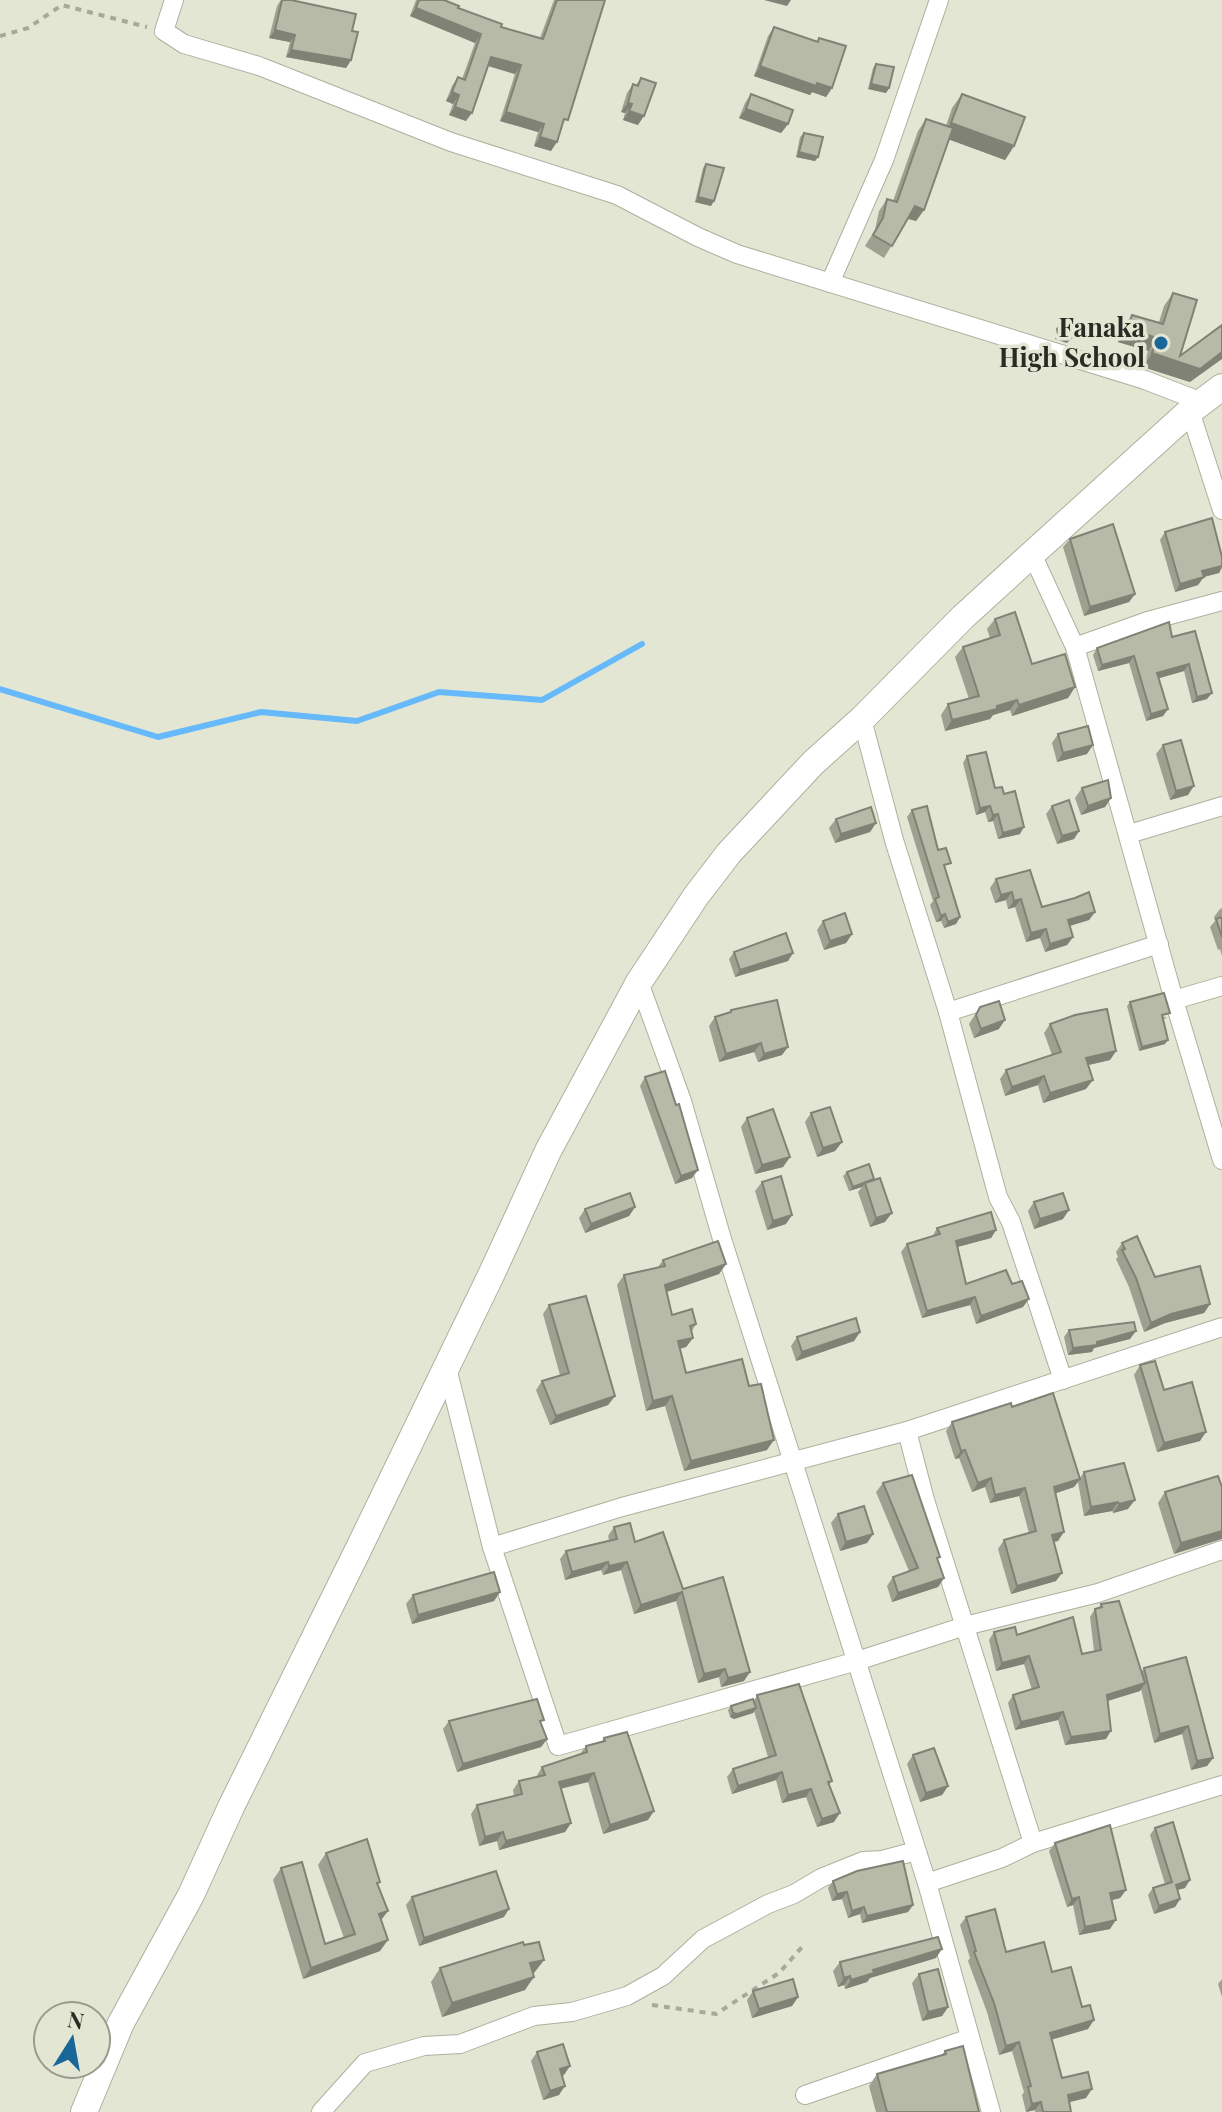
<svg xmlns="http://www.w3.org/2000/svg" width="1222" height="2112" font-family="'Playfair Display',serif">
  <rect width="100%" height="100%" fill="#e4e6d4"/>
  <g fill="none" stroke-linecap="round" stroke-linejoin="round">
    <!-- stream -->
    <polyline stroke="#66b9fa" stroke-width="6" points="0,689 158,737 261,712 357,721 439,692 542,700 642,644"/>
    <!-- street casing -->
    <g stroke="#adb09e" stroke-width="20">
      <g id="street">
        <polyline points="174,0 164,31 184,44 259,66 451,142 617,195 698,237 737,254 1145,380 1202,402"/>
        <polyline points="830,283 884,160 939,0"/>
        <polyline points="1190,411 1222,510"/>
        <polyline points="1032,554 1075,647 1174,1000 1222,1160"/>
        <polyline points="1075,647 1148,621 1222,601"/>
        <polyline points="862,719 894,840 948,1012 998,1197 1011,1222 1063,1380"/>
        <polyline points="1129,834 1222,806"/>
        <polyline points="639,982 682,1101 722,1239 927,1883 991,2112"/>
        <polyline points="1174,1000 1222,986"/>
        <polyline points="948,1012 1159,944"/>
        <polyline points="446,1364 492,1547 558,1746 857,1661 965,1626 1098,1593 1222,1550"/>
        <polyline points="907,1431 925,1500 1033,1843"/>
        <polyline points="492,1547 622,1507 907,1431 1222,1327"/>
        <polyline points="927,1883 1002,1858 1033,1843 1222,1785"/>
        <polyline points="805,2095 970,2038"/>
        <polyline points="321,2112 365,2063 424,2046 460,2044 534,2016 572,2012 627,1996 663,1976 703,1939 768,1904 794,1894 821,1878 863,1861 882,1860 916,1851"/>
      </g>
    </g>
    <!-- secondary casing -->
    <g stroke="#adb09e" stroke-width="28">
      <polyline id="secondary" points="84,2112 121,2023 191,1895 231,1807 357,1552 492,1273 548,1151 639,982 696,896 729,853 813,763 862,719 963,617 1032,554 1190,411 1222,387"/>
    </g>
    <!-- path -->
    <g stroke="#a7a99a" stroke-width="4" stroke-dasharray="6 6" stroke-linecap="butt">
      <polyline points="0,36 28,28 62,5 147,27"/>
      <polyline points="652,2005 716,2014 779,1973 802,1947"/>
    </g>
    <!-- street -->
    <use href="#street" stroke="#fff" stroke-width="18"/>
    <!-- secondary -->
    <use href="#secondary" stroke="#fff" stroke-width="26"/>
  </g>
  <!-- wall -->
  <g fill="#9ea090">
    <polygon points="281,0 291,0 351,60 346,68 286,57 290,42 269,38 277,6"/>
    <polygon points="416,0 444,0 458,8 501,27 540,38 554,0 605,0 561,129 551,151 534,146 538,132 500,121 515,74 488,66 466,121 449,115 453,104 446,101 452,86 458,77 462,79 475,43 410,16"/>
    <polygon points="774,27 816,42 819,38 832,88 826,97 812,92 810,95 754,76 768,36"/>
    <polygon points="876,64 889,88 886,93 868,89 873,68"/>
    <polygon points="641,78 638,125 623,120 625,113 621,112 627,93 633,84 636,85"/>
    <polygon points="751,94 788,124 781,133 739,118 745,103"/>
    <polygon points="962,94 1014,146 1005,160 949,139 924,210 916,221 908,219 884,258 865,246 875,230 879,211 887,199 893,201 918,131 926,119 946,126 952,108"/>
    <polygon points="804,133 818,157 815,161 796,157 800,137"/>
    <polygon points="706,164 711,206 695,202 703,168"/>
    <polygon points="1173,293 1180,356 1190,382 1143,367 1148,351 1118,342 1122,328 1132,315 1159,322 1164,306"/>
    <polygon points="1165,532 1222,557 1222,568 1219,573 1203,577 1198,585 1175,592 1160,540"/>
    <polygon points="1070,539 1135,594 1129,602 1084,616 1063,547"/>
    <polygon points="995,619 1032,664 1075,687 1068,698 1012,716 1010,710 993,715 990,719 945,731 941,715 948,704 969,699 955,657 963,647 990,638 987,629"/>
    <polygon points="1195,631 1207,699 1192,703 1184,671 1159,678 1168,709 1163,716 1146,721 1129,663 1098,671 1093,655 1097,648 1172,637"/>
    <polygon points="1058,734 1087,754 1057,762 1052,743"/>
    <polygon points="1163,745 1188,795 1170,800 1156,754"/>
    <polygon points="967,756 995,788 1004,794 1020,834 998,839 993,821 988,822 985,812 976,815 963,763"/>
    <polygon points="1082,788 1111,798 1105,807 1081,815 1075,798"/>
    <polygon points="1052,806 1079,831 1074,839 1057,844 1046,814"/>
    <polygon points="912,810 938,850 960,917 956,924 944,928 941,921 936,922 930,905 933,901 907,817"/>
    <polygon points="836,819 876,823 870,832 835,843 829,828"/>
    <polygon points="996,879 1042,907 1095,912 1089,920 1070,926 1073,937 1067,945 1045,952 1040,938 1026,942 1015,907 1008,909 1006,900 995,903 990,888"/>
    <polygon points="1222,908 1222,956 1220,949 1218,950 1210,927 1215,921 1214,917 1220,909"/>
    <polygon points="823,921 852,934 846,943 824,950 817,930"/>
    <polygon points="734,952 793,953 788,961 735,977 729,959"/>
    <polygon points="1130,1002 1167,1018 1163,1019 1165,1044 1139,1051 1127,1006"/>
    <polygon points="980,1007 999,1029 974,1038 969,1024"/>
    <polygon points="731,1010 782,1055 758,1062 754,1052 719,1062 709,1026 715,1017 729,1013"/>
    <polygon points="1050,1024 1116,1051 1110,1060 1088,1065 1086,1089 1043,1103 1038,1085 1005,1096 1000,1079 1006,1070 1052,1055 1044,1033"/>
    <polygon points="645,1077 692,1178 675,1184 640,1086"/>
    <polygon points="811,1113 842,1142 835,1151 817,1157 805,1122"/>
    <polygon points="747,1118 790,1157 783,1167 755,1174 741,1127"/>
    <polygon points="869,1164 885,1222 870,1227 858,1192 862,1187 849,1191 843,1176 847,1172"/>
    <polygon points="762,1182 786,1224 767,1230 755,1191"/>
    <polygon points="1034,1202 1063,1219 1034,1229 1028,1211"/>
    <polygon points="635,1207 629,1216 585,1233 579,1218 585,1209"/>
    <polygon points="937,1228 996,1230 991,1238 957,1247 966,1284 1012,1284 1023,1307 976,1324 970,1305 922,1318 901,1252 907,1244 932,1237"/>
    <polygon points="1122,1243 1155,1277 1210,1304 1204,1313 1165,1323 1144,1332 1129,1287 1116,1259 1118,1257 1116,1252"/>
    <polygon points="663,1260 726,1264 719,1274 666,1292 672,1315 696,1324 692,1331 693,1338 686,1347 680,1349 686,1373 767,1450 684,1471 665,1406 646,1411 617,1285 624,1275 658,1267"/>
    <polygon points="549,1305 615,1396 608,1405 550,1425 536,1390 542,1381 560,1375 543,1314"/>
    <polygon points="1069,1330 1130,1339 1094,1348 1092,1352 1068,1355 1064,1337"/>
    <polygon points="860,1332 854,1341 796,1361 791,1346 797,1337"/>
    <polygon points="1140,1365 1164,1390 1200,1441 1157,1452 1134,1375"/>
    <polygon points="1012,1407 1080,1478 1084,1472 1128,1509 1113,1513 1112,1511 1084,1516 1078,1482 1074,1487 1055,1493 1058,1541 1054,1542 1056,1581 1011,1594 998,1549 1004,1540 1029,1533 1019,1496 990,1503 985,1487 972,1492 959,1458 955,1459 946,1431 952,1422"/>
    <polygon points="883,1483 938,1560 944,1578 938,1587 892,1602 887,1586 893,1577 909,1571 876,1492"/>
    <polygon points="1222,1487 1174,1554 1158,1503 1165,1492"/>
    <polygon points="838,1514 873,1534 867,1543 840,1551 831,1523"/>
    <polygon points="614,1527 635,1542 683,1589 744,1681 721,1687 719,1677 698,1683 676,1601 634,1614 621,1570 603,1575 601,1570 565,1580 560,1559 566,1551 609,1540 608,1536"/>
    <polygon points="500,1592 494,1601 412,1624 406,1604 413,1595"/>
    <polygon points="1101,1604 1142,1671 1144,1668 1213,1758 1207,1766 1191,1770 1182,1734 1154,1743 1141,1689 1140,1691 1107,1701 1106,1739 1065,1745 1058,1720 1015,1730 1008,1703 1013,1695 1032,1690 1024,1664 996,1671 989,1640 994,1632 1017,1635 1082,1654 1094,1651 1090,1617 1095,1609 1099,1608"/>
    <polygon points="757,1695 832,1781 829,1785 834,1822 817,1827 806,1797 782,1803 776,1780 732,1794 727,1777 733,1769 768,1757 754,1711 753,1713 734,1719 730,1717 728,1710 731,1706 754,1701"/>
    <polygon points="449,1721 541,1723 547,1739 541,1747 457,1772 443,1729"/>
    <polygon points="604,1738 648,1820 603,1834 588,1782 561,1789 571,1823 565,1832 499,1850 497,1841 479,1846 471,1814 477,1805 514,1796 513,1790 519,1781 536,1777 542,1767 580,1754 586,1746 602,1741"/>
    <polygon points="913,1755 948,1786 942,1795 920,1802 907,1764"/>
    <polygon points="1155,1828 1185,1888 1177,1890 1180,1899 1175,1907 1154,1914 1148,1895 1153,1888 1165,1884 1150,1835"/>
    <polygon points="1055,1843 1126,1890 1120,1898 1112,1900 1110,1929 1079,1935 1073,1905 1067,1907 1049,1851"/>
    <polygon points="326,1853 378,1885 381,1920 380,1951 303,1979 273,1880 281,1868 325,1944 344,1938 318,1865"/>
    <polygon points="833,1881 913,1905 908,1912 862,1923 860,1914 848,1918 842,1899 832,1901 828,1888"/>
    <polygon points="412,1897 504,1917 419,1946 406,1905"/>
    <polygon points="966,1917 1006,1952 1052,1972 1088,2029 1051,2039 1062,2078 1086,2098 1069,2102 1071,2112 1035,2112 1035,2110 1026,2112 1022,2095 1024,2092 1012,2051 999,2055 987,2012 968,1961 970,1958 960,1925"/>
    <polygon points="524,1945 544,1960 533,1974 525,1990 442,2017 431,1982 440,1968"/>
    <polygon points="936,1958 870,1978 867,1982 845,1989 844,1985 838,1987 833,1971 840,1962"/>
    <polygon points="919,1974 948,2007 942,2016 922,2021 912,1983"/>
    <polygon points="1222,1979 1222,1997 1218,1984"/>
    <polygon points="753,1991 798,1997 792,2006 752,2018 747,2000"/>
    <polygon points="945,2051 979,2112 876,2112 869,2086 877,2074 941,2056"/>
    <polygon points="537,2052 564,2075 562,2076 559,2095 543,2100 531,2061"/>
  </g>
  <!-- shaded-wall -->
  <g fill="#818276">
    <polygon points="764,0 791,0 787,6"/>
    <polygon points="416,8 481,34 475,43 410,16"/>
    <polygon points="275,30 295,35 290,42 269,38"/>
    <polygon points="291,50 351,60 346,68 286,57"/>
    <polygon points="491,57 521,65 515,74 485,65"/>
    <polygon points="760,66 817,83 832,88 826,97 812,92 810,95 754,76"/>
    <polygon points="871,84 889,88 886,93 868,89"/>
    <polygon points="452,92 459,95 453,104 446,101"/>
    <polygon points="628,103 632,104 625,113 621,112"/>
    <polygon points="455,107 472,113 466,121 449,115"/>
    <polygon points="746,109 788,124 781,133 739,118"/>
    <polygon points="629,111 644,116 638,125 623,120"/>
    <polygon points="506,112 544,124 538,132 500,121"/>
    <polygon points="951,123 1014,146 1005,160 942,137"/>
    <polygon points="540,137 557,142 551,151 534,146"/>
    <polygon points="799,152 818,157 815,161 796,157"/>
    <polygon points="698,197 714,201 711,206 695,202"/>
    <polygon points="915,206 924,210 916,221 906,218"/>
    <polygon points="1128,328 1157,338 1148,351 1118,342"/>
    <polygon points="1058,334 1074,336 1067,343 1055,339"/>
    <polygon points="1222,352 1222,359 1190,382 1143,367 1152,353 1200,369"/>
    <polygon points="1222,566 1219,573 1196,579 1202,571"/>
    <polygon points="1204,577 1198,585 1175,592 1180,584"/>
    <polygon points="1135,594 1129,602 1084,616 1090,607"/>
    <polygon points="1134,656 1129,663 1098,671 1102,665"/>
    <polygon points="1189,664 1184,671 1153,680 1157,673"/>
    <polygon points="1075,687 1068,698 1012,716 1019,705"/>
    <polygon points="1212,693 1207,699 1192,703 1197,697"/>
    <polygon points="1017,700 1010,710 993,715 990,719 945,731 952,720"/>
    <polygon points="1168,709 1163,716 1146,721 1151,714"/>
    <polygon points="1093,745 1087,754 1057,762 1063,753"/>
    <polygon points="1194,786 1188,795 1170,800 1176,791"/>
    <polygon points="1111,798 1105,807 1081,815 1088,806"/>
    <polygon points="990,806 985,812 976,815 980,808"/>
    <polygon points="998,814 993,821 988,822 993,815"/>
    <polygon points="876,823 870,832 835,843 841,834"/>
    <polygon points="1024,827 1020,834 998,839 1003,833"/>
    <polygon points="1079,831 1074,839 1057,844 1062,836"/>
    <polygon points="1012,892 1006,900 995,903 1001,895"/>
    <polygon points="1021,899 1015,907 1008,909 1014,901"/>
    <polygon points="1095,912 1089,920 1062,928 1068,920"/>
    <polygon points="945,914 941,921 936,922 941,916"/>
    <polygon points="960,917 956,924 944,928 948,922"/>
    <polygon points="1046,929 1040,938 1026,942 1031,933"/>
    <polygon points="852,934 846,943 824,950 830,941"/>
    <polygon points="1073,937 1067,945 1045,952 1050,944"/>
    <polygon points="793,953 788,961 735,977 740,970"/>
    <polygon points="1005,1020 999,1029 974,1038 981,1029"/>
    <polygon points="1168,1040 1165,1044 1139,1051 1142,1047"/>
    <polygon points="761,1043 754,1052 719,1062 726,1054"/>
    <polygon points="788,1047 782,1055 758,1062 764,1054"/>
    <polygon points="1116,1051 1110,1060 1080,1067 1086,1058"/>
    <polygon points="1044,1076 1038,1085 1005,1096 1012,1087"/>
    <polygon points="1093,1080 1086,1089 1043,1103 1050,1093"/>
    <polygon points="842,1142 835,1151 817,1157 823,1148"/>
    <polygon points="790,1157 783,1167 755,1174 762,1165"/>
    <polygon points="698,1170 692,1178 675,1184 681,1176"/>
    <polygon points="874,1179 865,1183 862,1187 849,1191 853,1187"/>
    <polygon points="635,1207 629,1216 585,1233 591,1224"/>
    <polygon points="1069,1210 1063,1219 1034,1229 1040,1219"/>
    <polygon points="892,1213 885,1222 870,1227 876,1218"/>
    <polygon points="792,1215 786,1224 767,1230 773,1221"/>
    <polygon points="996,1230 991,1238 950,1249 956,1241"/>
    <polygon points="726,1264 719,1274 658,1295 665,1285"/>
    <polygon points="975,1297 970,1305 922,1318 927,1311"/>
    <polygon points="1029,1299 1023,1307 976,1324 981,1316"/>
    <polygon points="1210,1304 1204,1313 1165,1323 1144,1332 1151,1323 1171,1314"/>
    <polygon points="1136,1331 1130,1339 1094,1348 1092,1352 1068,1355 1073,1348"/>
    <polygon points="860,1332 854,1341 796,1361 802,1352"/>
    <polygon points="693,1338 686,1347 671,1351 678,1341"/>
    <polygon points="615,1396 608,1405 550,1425 556,1416"/>
    <polygon points="672,1396 665,1406 646,1411 653,1401"/>
    <polygon points="1206,1432 1200,1441 1157,1452 1164,1443"/>
    <polygon points="774,1440 767,1450 684,1471 691,1461"/>
    <polygon points="965,1450 959,1458 955,1459 961,1451"/>
    <polygon points="991,1478 985,1487 972,1492 978,1483"/>
    <polygon points="1080,1479 1074,1487 1048,1496 1054,1487"/>
    <polygon points="1025,1488 1019,1496 990,1503 995,1495"/>
    <polygon points="1135,1500 1128,1509 1113,1513 1119,1504"/>
    <polygon points="1118,1502 1112,1511 1084,1516 1091,1507"/>
    <polygon points="1222,1531 1222,1539 1174,1554 1181,1543"/>
    <polygon points="1064,1532 1058,1541 1046,1543 1052,1535"/>
    <polygon points="873,1534 867,1543 840,1551 846,1542"/>
    <polygon points="608,1562 601,1570 565,1580 572,1572"/>
    <polygon points="627,1562 621,1570 603,1575 609,1566"/>
    <polygon points="1062,1573 1056,1581 1011,1594 1017,1586"/>
    <polygon points="944,1578 938,1587 892,1602 898,1593"/>
    <polygon points="500,1592 494,1601 412,1624 418,1615"/>
    <polygon points="682,1592 676,1601 634,1614 641,1605"/>
    <polygon points="1029,1656 1024,1664 996,1671 1002,1663"/>
    <polygon points="725,1669 719,1677 698,1683 704,1674"/>
    <polygon points="750,1672 744,1681 721,1687 728,1678"/>
    <polygon points="1145,1683 1140,1691 1101,1703 1107,1695"/>
    <polygon points="756,1708 753,1713 734,1719 730,1717 733,1713"/>
    <polygon points="1063,1712 1058,1720 1015,1730 1021,1722"/>
    <polygon points="1188,1726 1182,1734 1154,1743 1160,1734"/>
    <polygon points="1111,1731 1106,1739 1065,1745 1071,1737"/>
    <polygon points="547,1739 541,1747 457,1772 463,1764"/>
    <polygon points="1213,1758 1207,1766 1191,1770 1197,1761"/>
    <polygon points="782,1772 776,1780 732,1794 738,1786"/>
    <polygon points="594,1773 588,1782 553,1790 559,1782"/>
    <polygon points="948,1786 942,1795 920,1802 926,1793"/>
    <polygon points="811,1789 806,1797 782,1803 788,1795"/>
    <polygon points="654,1811 648,1820 603,1834 610,1825"/>
    <polygon points="840,1813 834,1822 817,1827 822,1819"/>
    <polygon points="571,1823 565,1832 499,1850 506,1841"/>
    <polygon points="503,1832 497,1841 479,1846 485,1837"/>
    <polygon points="1190,1880 1185,1888 1170,1892 1176,1885"/>
    <polygon points="1126,1890 1120,1898 1104,1902 1110,1893"/>
    <polygon points="847,1892 842,1899 832,1901 837,1894"/>
    <polygon points="1079,1897 1073,1905 1067,1907 1072,1899"/>
    <polygon points="1180,1899 1175,1907 1154,1914 1159,1906"/>
    <polygon points="913,1905 908,1912 862,1923 867,1916"/>
    <polygon points="864,1907 860,1914 848,1918 852,1911"/>
    <polygon points="509,1909 504,1917 419,1946 424,1938"/>
    <polygon points="388,1911 379,1923 379,1914"/>
    <polygon points="1116,1920 1110,1929 1079,1935 1085,1927"/>
    <polygon points="388,1940 380,1951 303,1979 311,1968"/>
    <polygon points="942,1949 936,1958 870,1978 867,1982 845,1989 851,1980 873,1970"/>
    <polygon points="544,1960 534,1973 520,1977 530,1963"/>
    <polygon points="850,1976 844,1985 838,1987 844,1978"/>
    <polygon points="534,1977 525,1990 442,2017 452,2003"/>
    <polygon points="798,1997 792,2006 752,2018 759,2009"/>
    <polygon points="948,2007 942,2016 922,2021 928,2012"/>
    <polygon points="1094,2020 1088,2029 1044,2042 1050,2033"/>
    <polygon points="1019,2042 1012,2051 999,2055 1006,2046"/>
    <polygon points="570,2066 564,2075 553,2079 560,2069"/>
    <polygon points="565,2086 559,2095 543,2100 550,2091"/>
    <polygon points="1092,2089 1086,2098 1062,2104 1068,2095"/>
    <polygon points="1041,2102 1035,2110 1026,2112 1032,2104"/>
  </g>
  <!-- building -->
  <g fill="#b8baa8" stroke="#818276" stroke-width="2">
    <polygon points="282,0 291,0 356,14 352,31 358,32 351,60 291,50 295,35 275,30"/>
    <polygon points="419,0 444,0 459,6 458,8 502,24 501,27 543,39 557,0 605,0 568,120 564,119 557,142 540,137 544,124 506,112 521,65 491,57 472,113 455,107 459,95 452,92 458,77 465,80 481,34 416,8"/>
    <polygon points="774,27 818,42 819,38 846,46 832,88 817,83 816,86 760,66"/>
    <polygon points="876,64 894,67 889,88 871,84"/>
    <polygon points="641,78 656,83 644,116 629,111 632,104 628,103 633,84 638,86"/>
    <polygon points="751,94 793,110 788,124 746,109"/>
    <polygon points="962,94 1025,117 1014,146 951,123"/>
    <polygon points="926,119 953,128 924,210 915,206 892,246 873,235 883,218 887,199 897,202"/>
    <polygon points="804,133 823,137 818,157 799,152"/>
    <polygon points="706,164 724,168 714,201 698,197"/>
    <polygon points="1173,293 1197,300 1180,356 1222,325 1222,352 1200,369 1152,353 1157,338 1128,328 1132,315 1163,324"/>
    <polygon points="1068,321 1075,327 1074,336 1070,339 1058,334 1057,329 1063,322"/>
    <polygon points="1212,518 1222,557 1222,566 1202,571 1204,577 1180,584 1165,532"/>
    <polygon points="1113,524 1135,594 1090,607 1070,539"/>
    <polygon points="1015,612 1032,664 1065,654 1075,687 1019,705 1017,700 997,706 997,709 952,720 948,704 979,696 963,647 1000,635 995,619"/>
    <polygon points="1169,622 1172,637 1195,631 1212,693 1197,697 1189,664 1157,673 1168,709 1151,714 1134,656 1102,665 1097,648"/>
    <polygon points="1088,726 1093,745 1063,753 1058,734"/>
    <polygon points="1181,740 1194,786 1176,791 1163,745"/>
    <polygon points="986,752 995,788 1002,787 1004,794 1015,791 1024,827 1003,833 998,814 993,815 990,806 980,808 967,756"/>
    <polygon points="1108,780 1111,798 1088,806 1082,788"/>
    <polygon points="1069,800 1079,831 1062,836 1052,806"/>
    <polygon points="927,806 938,850 946,848 951,863 944,865 960,917 948,922 945,914 941,916 935,899 939,897 912,810"/>
    <polygon points="871,807 876,823 841,834 836,819"/>
    <polygon points="1030,870 1042,907 1075,898 1089,892 1095,912 1068,920 1073,937 1050,944 1046,929 1031,933 1021,899 1014,901 1012,892 1001,895 996,879"/>
    <polygon points="845,913 852,934 830,941 823,921"/>
    <polygon points="1222,917 1222,937 1216,919"/>
    <polygon points="786,933 793,953 740,970 734,952"/>
    <polygon points="1164,993 1170,1013 1162,1015 1168,1040 1142,1047 1130,1002"/>
    <polygon points="777,1000 788,1047 764,1054 761,1043 726,1054 715,1017 731,1012 731,1010"/>
    <polygon points="999,1001 1005,1020 981,1029 976,1015 980,1007"/>
    <polygon points="1107,1009 1116,1051 1086,1058 1093,1080 1050,1093 1044,1076 1012,1087 1006,1070 1061,1052 1050,1024 1075,1015"/>
    <polygon points="665,1071 676,1105 679,1104 698,1170 681,1176 645,1077"/>
    <polygon points="830,1107 842,1142 823,1148 811,1113"/>
    <polygon points="773,1109 790,1157 762,1165 747,1118"/>
    <polygon points="869,1164 874,1179 853,1187 847,1172"/>
    <polygon points="781,1176 792,1215 773,1221 762,1182"/>
    <polygon points="880,1178 892,1213 876,1218 865,1183"/>
    <polygon points="630,1193 635,1207 591,1224 585,1209"/>
    <polygon points="1063,1193 1069,1210 1040,1219 1034,1202"/>
    <polygon points="991,1212 996,1230 956,1241 966,1284 1006,1270 1012,1284 1022,1281 1029,1299 981,1316 975,1297 927,1311 907,1244 940,1234 937,1228"/>
    <polygon points="1137,1236 1155,1277 1200,1266 1210,1304 1171,1314 1151,1323 1136,1278 1122,1250 1125,1249 1122,1243"/>
    <polygon points="718,1241 726,1264 665,1285 672,1315 692,1309 696,1324 690,1326 693,1338 678,1341 686,1373 742,1359 749,1386 761,1384 774,1440 691,1461 672,1396 653,1401 624,1275 665,1266 663,1260"/>
    <polygon points="586,1296 615,1396 556,1416 542,1381 569,1373 549,1305"/>
    <polygon points="856,1318 860,1332 802,1352 797,1337"/>
    <polygon points="1134,1322 1136,1331 1097,1342 1097,1345 1073,1348 1069,1330"/>
    <polygon points="1155,1361 1164,1390 1192,1382 1206,1432 1164,1443 1140,1365"/>
    <polygon points="1053,1393 1080,1479 1054,1487 1064,1532 1052,1535 1062,1573 1017,1586 1004,1540 1036,1531 1025,1488 995,1495 991,1478 978,1483 965,1450 961,1451 952,1422 1011,1403 1012,1407"/>
    <polygon points="1124,1463 1135,1500 1119,1504 1118,1502 1091,1507 1084,1472"/>
    <polygon points="912,1475 940,1557 937,1558 944,1578 898,1593 893,1577 918,1568 883,1483"/>
    <polygon points="1218,1476 1222,1487 1222,1531 1181,1543 1165,1492"/>
    <polygon points="864,1506 873,1534 846,1542 838,1514"/>
    <polygon points="630,1523 635,1542 663,1532 683,1589 723,1577 750,1672 728,1678 725,1669 704,1674 682,1592 641,1605 627,1562 609,1566 608,1562 572,1572 566,1551 617,1539 614,1527"/>
    <polygon points="494,1572 500,1592 418,1615 413,1595"/>
    <polygon points="1119,1601 1145,1683 1107,1695 1111,1731 1071,1737 1063,1712 1021,1722 1013,1695 1039,1687 1029,1656 1002,1663 994,1632 1015,1627 1017,1635 1073,1617 1082,1654 1101,1650 1095,1609 1102,1607 1101,1604"/>
    <polygon points="1186,1657 1213,1758 1197,1761 1188,1726 1160,1734 1144,1668"/>
    <polygon points="799,1684 832,1781 828,1782 840,1813 822,1819 811,1789 788,1795 782,1772 738,1786 733,1769 776,1755 757,1695"/>
    <polygon points="537,1699 544,1720 540,1721 547,1739 463,1764 449,1721"/>
    <polygon points="753,1699 756,1708 737,1714 733,1713 731,1706"/>
    <polygon points="627,1732 654,1811 610,1825 594,1773 559,1782 571,1823 506,1841 503,1832 485,1837 477,1805 522,1794 519,1781 545,1775 542,1767 587,1752 586,1746 605,1741 604,1738"/>
    <polygon points="934,1748 948,1786 926,1793 913,1755"/>
    <polygon points="1173,1822 1190,1880 1176,1885 1180,1899 1159,1906 1153,1888 1172,1882 1155,1828"/>
    <polygon points="1110,1825 1126,1890 1110,1893 1116,1920 1085,1927 1079,1897 1072,1899 1055,1843"/>
    <polygon points="367,1839 380,1882 377,1883 388,1911 379,1914 388,1940 311,1968 281,1868 302,1862 325,1944 355,1934 326,1853"/>
    <polygon points="903,1861 913,1905 867,1916 864,1907 852,1911 847,1892 837,1894 833,1881 857,1871"/>
    <polygon points="496,1871 509,1909 424,1938 412,1897"/>
    <polygon points="995,1909 1006,1952 1044,1942 1052,1972 1071,1967 1082,2007 1090,2005 1094,2020 1050,2033 1062,2078 1088,2072 1092,2089 1068,2095 1071,2112 1043,2112 1041,2102 1032,2104 1028,2087 1031,2086 1019,2042 1006,2046 994,2003 974,1952 976,1951 966,1917"/>
    <polygon points="938,1937 942,1949 873,1970 874,1973 851,1980 850,1976 844,1978 840,1962"/>
    <polygon points="523,1942 524,1945 539,1942 544,1960 530,1963 534,1977 452,2003 440,1968"/>
    <polygon points="938,1969 948,2007 928,2012 919,1974"/>
    <polygon points="793,1979 798,1997 759,2009 753,1991"/>
    <polygon points="563,2044 570,2066 560,2069 565,2086 550,2091 537,2052"/>
    <polygon points="963,2046 979,2112 887,2112 877,2074 946,2054 945,2051"/>
  </g>
  <!-- markers -->
  <circle fill="#196698" stroke="#e4e6d4" stroke-width="3" cx="1161" cy="343" r="8"/>
  <g text-anchor="middle" stroke-width="7" stroke-linejoin="round" paint-order="stroke">
    <!-- poi labels -->
    <g font-size="26" font-weight="bold" fill="#2a2b24" stroke="#e4e6d4" text-anchor="end">
      <text x="1145" y="337">Fanaka<tspan x="1145" dy="30">High School</tspan></text>
    </g>
  </g>
  <!-- north arrow -->
  <g transform="translate(72 2040) rotate(11)"><circle r="38" fill="#e4e6d4" stroke="#9a9b8e" stroke-width="2"/>
  <path d="M0-6L14 30L0 20L-14 30Z" fill="#196698"/>
  <text y="-12" font-size="22" font-weight="bold" text-anchor="middle" fill="#2a2b24">N</text>
  </g>
</svg>
